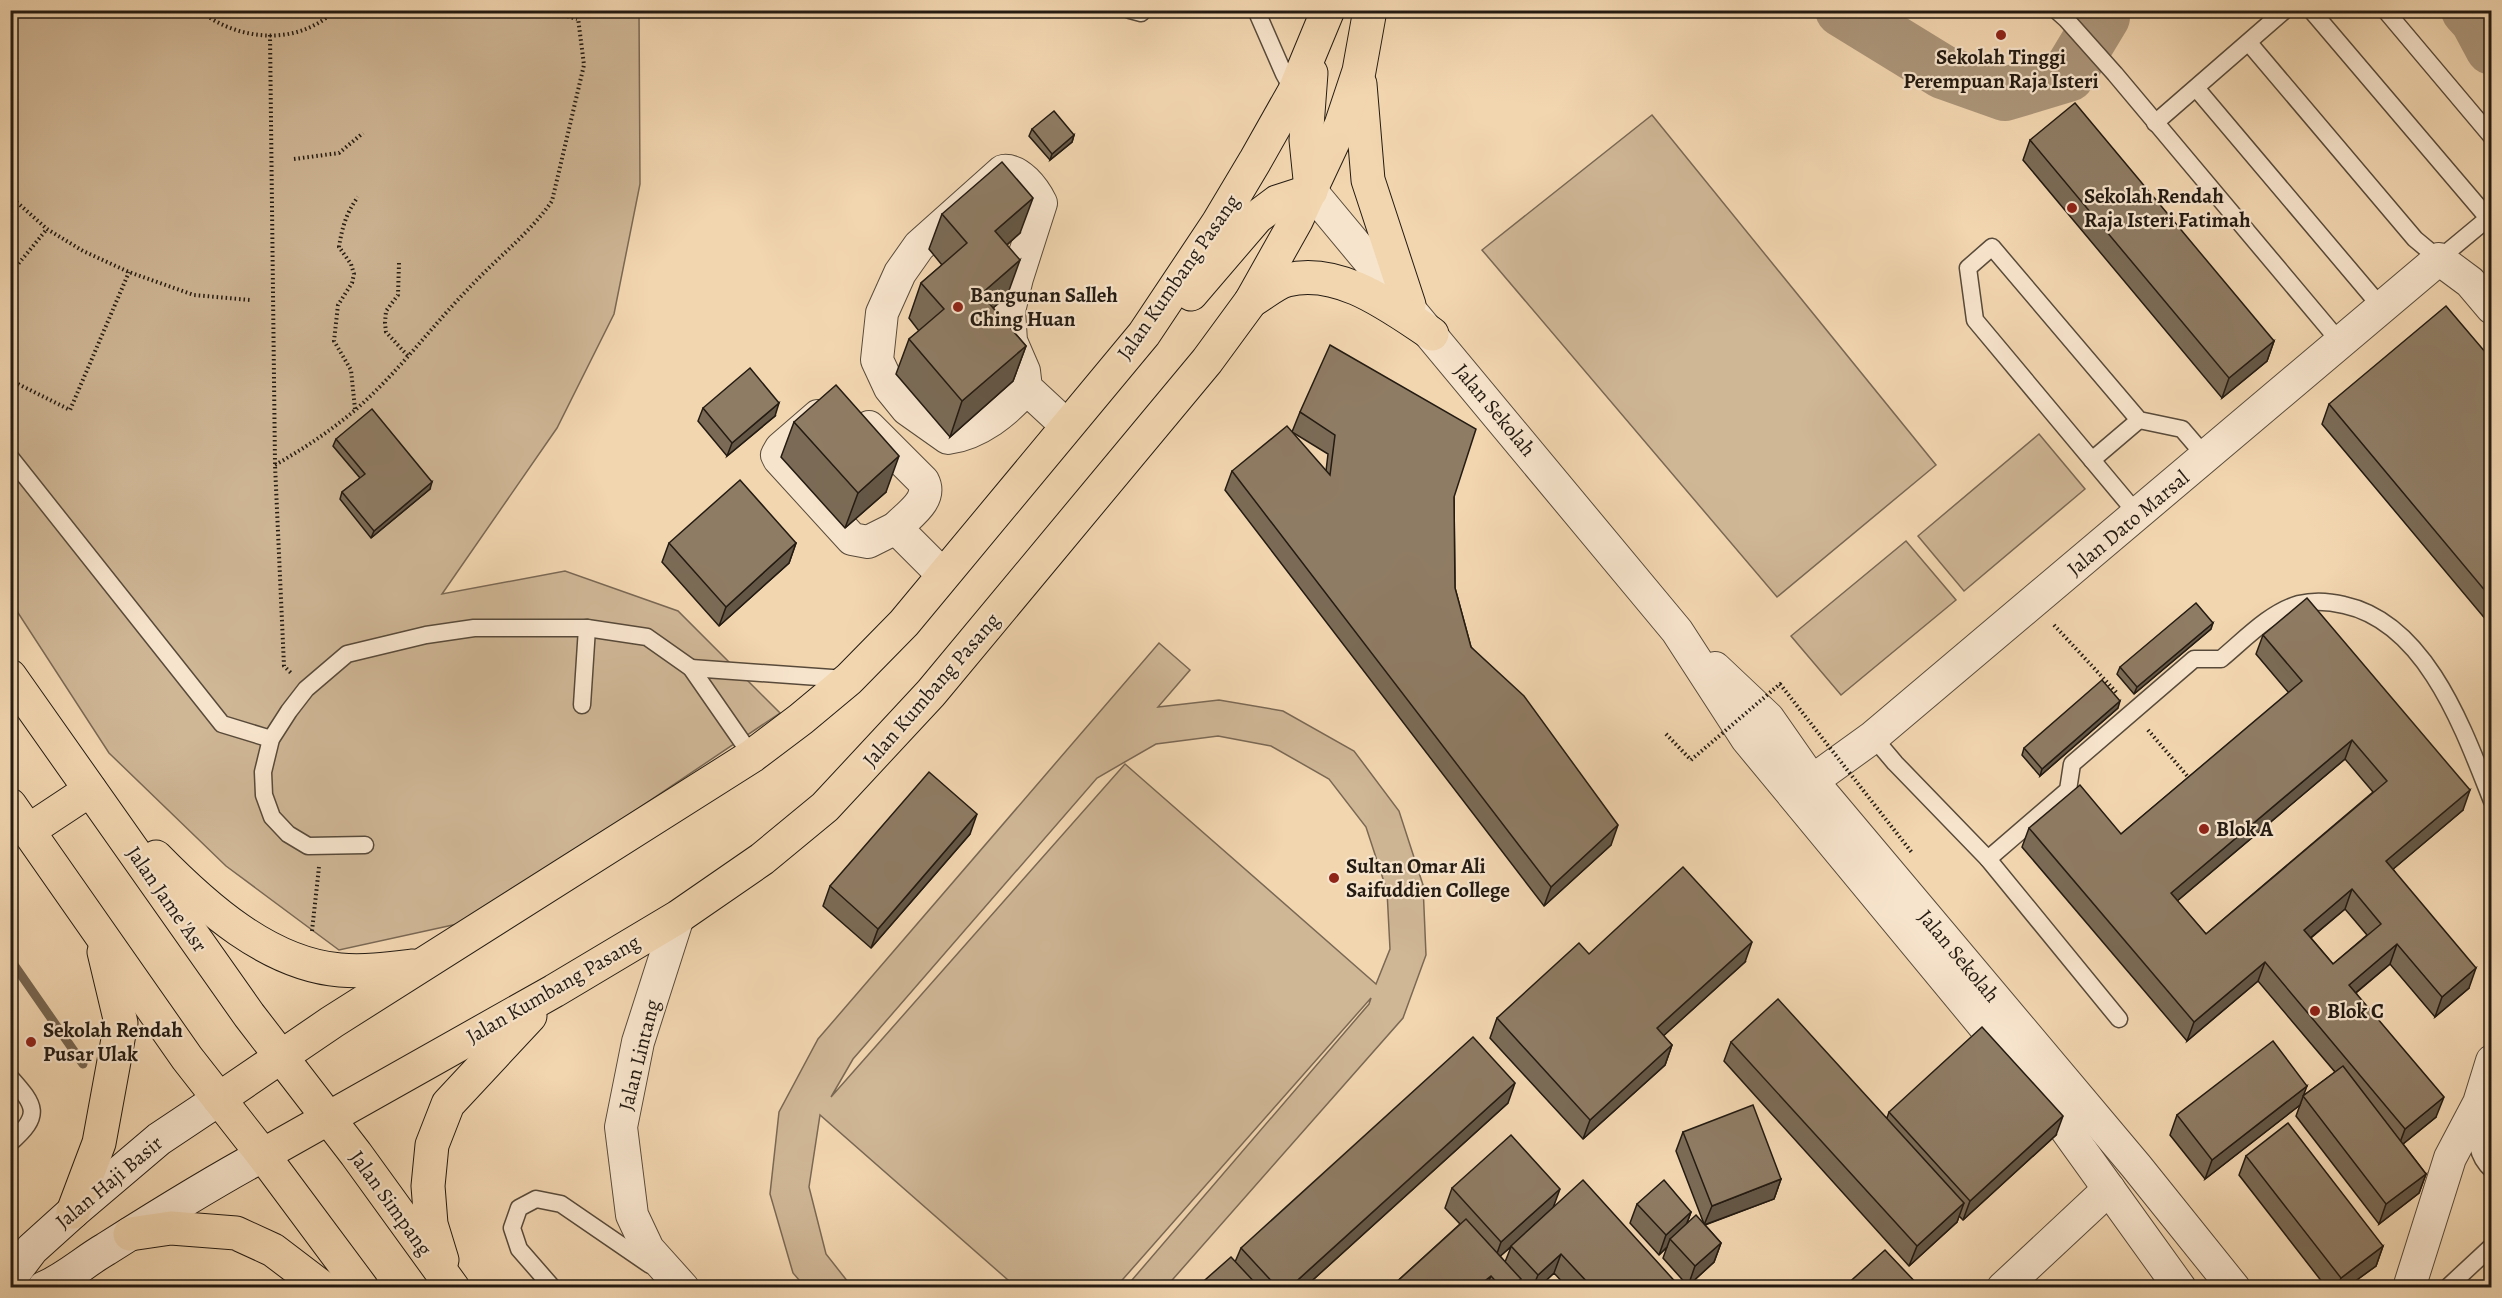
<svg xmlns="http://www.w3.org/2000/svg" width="2502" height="1298" font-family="Alegreya,serif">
  <rect width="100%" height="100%" fill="#f2d6b0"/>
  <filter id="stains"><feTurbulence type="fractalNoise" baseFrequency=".00333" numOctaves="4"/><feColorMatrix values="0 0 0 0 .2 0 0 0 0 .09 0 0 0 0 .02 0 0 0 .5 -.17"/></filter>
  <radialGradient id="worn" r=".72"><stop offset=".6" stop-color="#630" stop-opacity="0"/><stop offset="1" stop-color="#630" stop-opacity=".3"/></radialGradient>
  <!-- green -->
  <g fill="#cfb695" stroke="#7a6854" stroke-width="1.5" fill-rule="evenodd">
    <polygon points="11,11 639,11 640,184 614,314 557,428 442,594 565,571 678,611 780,713 471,921 339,950 226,866 109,753 11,602"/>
    <polygon points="1652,115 1936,465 1777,597 1482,250"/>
    <polygon points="2039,434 2085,489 1964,591 1918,536"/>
    <polygon points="1906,541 1956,600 1841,695 1791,636"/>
    <path d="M1159 643 1190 670 1158 707 1219 700 1283 711 1354 751 1399 811 1423 885 1426 955 1403 1018 1166 1287H1126L1369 1004 1371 998 1116 1287H1016L820 1115 809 1187 826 1254 852 1287H805L793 1273 770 1194 779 1112 818 1039ZM1218 736 1271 746 1329 779 1366 827 1387 891 1390 949 1376 984 1125 764 831 1097 853 1059 1097 778 1156 744Z"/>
  </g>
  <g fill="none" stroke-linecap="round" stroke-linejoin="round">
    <!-- stream -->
    <polyline stroke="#766550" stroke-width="9" points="10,959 83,1064"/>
    <!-- river -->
    <g stroke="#ac967a" stroke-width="54">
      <polyline points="1842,10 1943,72 2005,94 2068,75 2103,17 2103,10"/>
      <polyline points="2468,10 2477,20 2492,48"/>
    </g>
    <!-- service casing -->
    <g stroke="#584a3a" stroke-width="19">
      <g id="service">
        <polyline points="1130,10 1141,13 1144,10"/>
        <polyline points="1256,10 1284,74 1294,92"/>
        <polyline points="2056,10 2066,19 2115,74 2340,342"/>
        <polyline points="2311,10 2488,218"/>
        <polyline points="2385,10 2492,137"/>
        <polyline points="2249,43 2415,239 2439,259 2492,215"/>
        <polyline points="2196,88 2382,308"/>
        <polyline points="2155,123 2285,10"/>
        <polyline points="10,457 222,724 271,739"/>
        <polyline points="2092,460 2139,420"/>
        <polyline points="2138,515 1975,320 1968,268 1992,247 2139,420 2182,429 2206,457"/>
        <polyline points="691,668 846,679"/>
        <polyline points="582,705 587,628"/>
        <path d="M1873 737 1895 763 1988 859 2068 790 2072 764 2194 659H2221C2244 640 2270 612 2299 604 2315 600 2328 601 2344 605 2427 623 2464 731 2492 801"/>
        <polyline points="365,845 308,846 288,834 272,817 264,795 263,772 271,739 289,711 306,689 347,654 426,635 474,628 587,628 647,637 691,668 752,756"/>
        <polyline points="1988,859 2119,1019"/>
        <path d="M10 1077C36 1106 42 1115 10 1143"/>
        <path d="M2478 1119C2476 1140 2476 1155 2492 1170"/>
        <polyline points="2449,1286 2492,1246"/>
        <polyline points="553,1288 519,1249 512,1228 519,1208 536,1199 561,1204 650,1265"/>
      </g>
    </g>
    <!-- minor casing -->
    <g stroke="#584a3a" stroke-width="34">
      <g id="minor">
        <polyline points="1311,191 1677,631 1747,739 2042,1096 2180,1288"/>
        <path d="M1026 388C1008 411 978 434 948 438L907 409 890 388 877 360 882 313 900 273 919 246 1003 171C1019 169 1034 189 1041 203L1017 278 1009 311 1011 341 1024 371 1026 388 1067 426"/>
        <polyline points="818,416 781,448 777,455 779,459 852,539 868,542 896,528"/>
        <path d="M869 427 923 481C933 500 908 515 896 528L943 575"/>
        <polyline points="1715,668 1768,718 1812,781 2136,1166 2234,1288"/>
        <polyline points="1812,781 1873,737 2439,259 2470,282 2492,308"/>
        <polyline points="678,917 638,1042 621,1127 632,1215 648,1249 683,1288"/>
        <polyline points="2003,1288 2109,1189"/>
        <polyline points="2409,1288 2450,1158 2479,1103 2492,1061"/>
      </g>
    </g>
    <!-- secondary casing -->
    <g stroke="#241b12" stroke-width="35">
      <g id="secondary">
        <polyline points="10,1278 32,1249 73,1212 159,1139 219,1099"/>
        <path d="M44 1288C67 1278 85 1261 106 1249 158 1216 209 1184 263 1155"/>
      </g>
    </g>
    <!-- primary casing -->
    <g stroke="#241b12" stroke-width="35">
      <g id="primary">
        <polyline points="1311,73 1306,140 1311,189"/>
        <polyline points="1360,84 1368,180 1409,305"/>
        <polyline points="1191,294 1257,217 1277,202 1311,191"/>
        <path d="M1251 301C1262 295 1275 283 1287 280 1340 267 1391 307 1432 334"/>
        <polyline points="10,676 249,1015 356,1154 453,1288"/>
        <polyline points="10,805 187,1058 263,1155 362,1288"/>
        <polyline points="28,831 90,790"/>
        <path d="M156 857C204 906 268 964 340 970 365 972 388 969 413 966"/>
        <polyline points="219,1099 332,1022 752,756 801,719 849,679 904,623 1144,334 1218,223 1255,161 1294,92 1328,10"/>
        <polyline points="263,1155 554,991 678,917 762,859 825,807 931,693 1207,361 1251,301 1296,221 1341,125 1359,71 1370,10"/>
        <polyline points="73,1212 99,1143 121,1023 104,952"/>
        <polyline points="130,1234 171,1228 236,1233 273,1250 323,1288"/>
        <polyline points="442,1260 431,1224 428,1186 432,1145 448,1104 530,1016"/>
      </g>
    </g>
    <!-- path -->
    <g stroke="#241b12" stroke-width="4" stroke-dasharray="1.5 3" stroke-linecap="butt">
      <path d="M199 10C237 41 298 47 335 10"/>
      <polyline points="546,10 577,19"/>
      <polyline points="10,15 24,10"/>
      <polyline points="270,35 275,465 284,666 291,673"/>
      <polyline points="294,159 339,153 363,133"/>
      <polyline points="10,196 47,229 83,251 129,272 194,295 250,300"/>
      <polyline points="399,263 398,295 386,311 385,323 386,332 408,356"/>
      <polyline points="10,274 47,229"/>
      <polyline points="10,380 70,410 129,272"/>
      <path d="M355 409 351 370 334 341 338 305 352 283 354 274 351 264 339 247C342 228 346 213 358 197"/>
      <path d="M275 465C303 449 329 432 354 411 397 374 431 327 470 287 497 258 530 233 552 201L584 65 577 10"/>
      <polyline points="2054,625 2118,694"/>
      <polyline points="2148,730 2189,778"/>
      <polyline points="1666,734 1691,760"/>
      <polyline points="312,931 319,867"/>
    </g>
    <!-- service -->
    <use href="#service" stroke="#f7e4cc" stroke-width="16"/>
    <!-- minor -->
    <use href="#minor" stroke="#f7e4cc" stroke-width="32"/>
    <!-- secondary -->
    <use href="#secondary" stroke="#f7e4cc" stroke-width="33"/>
    <!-- primary -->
    <use href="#primary" stroke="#f2d6b0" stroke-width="33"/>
    <!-- path-bridge -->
    <polyline stroke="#241b12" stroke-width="4" stroke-dasharray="1.5 3" stroke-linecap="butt" points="1691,760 1780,684 1913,854"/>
  </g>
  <!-- wall -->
  <g fill="#7b6b56" stroke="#241b12" stroke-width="1.5" fill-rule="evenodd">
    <polygon points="1032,129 1074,135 1072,142 1050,160 1029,136"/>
    <polygon points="2030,140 2274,341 2267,361 2222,398 2023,160"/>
    <polygon points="942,214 1020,233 1007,245 1007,296 993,308 1026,346 1013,381 950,437 896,374 909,339 919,331 909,318 921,283 942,265 929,249"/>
    <polygon points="2492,360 2492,627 2322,424 2329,404"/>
    <polygon points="703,408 775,416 727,456 698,421"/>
    <polygon points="1300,412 1454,497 1455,588 1471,647 1611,845 1544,906 1225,490 1232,471 1326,471 1328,454 1292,432"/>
    <polygon points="794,422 886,492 845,528 781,457"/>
    <polygon points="336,439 430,489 371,538 340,499 342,492 360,478 333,446"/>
    <polygon points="669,543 796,543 789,563 719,626 662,562"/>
    <polygon points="2211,629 2134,694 2117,674 2120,667"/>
    <path d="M2263 635 2463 810 2393 869 2469 988 2435 1017 2390 964 2356 993 2436 1117 2403 1144 2426 1174 2419 1193 2379 1224 2296 1116 2300 1105 2205 1179 2170 1135 2177 1115 2303 1096 2335 1072 2258 981 2187 1041 2022 847 2029 828 2121 834 2289 693 2256 654ZM2345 759 2373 792 2206 934 2177 901ZM2345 909 2367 935 2333 964 2311 938Z"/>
    <polygon points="2118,708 2040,776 2022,755 2024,748"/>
    <polygon points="970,834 871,948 823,906 830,886"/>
    <polygon points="1589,954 1745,962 1663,1036 1672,1045 1665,1065 1583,1139 1490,1038 1497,1018"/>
    <polygon points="1731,1042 1887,1118 1889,1112 2056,1135 1963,1220 1959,1216 1957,1222 1909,1266 1724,1061"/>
    <polygon points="1508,1103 1305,1287 1197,1287 1235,1262 1241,1248"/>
    <polygon points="1683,1132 1781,1179 1774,1199 1705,1225 1721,1243 1714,1262 1688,1286 1663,1258 1667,1247 1659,1255 1630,1223 1637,1204 1691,1212 1687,1223 1704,1224 1676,1151"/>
    <polygon points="2246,1156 2383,1246 2376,1266 2347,1287 2326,1287 2239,1175"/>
    <path d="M1452 1188 1553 1208 1680 1287H1567L1554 1273 1539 1287H1524L1519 1282 1517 1287H1391L1460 1224 1445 1208ZM1511 1247 1505 1262 1500 1256Z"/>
  </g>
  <!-- shaded-wall -->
  <g fill="#645746" stroke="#241b12" stroke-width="1.5">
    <polygon points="1074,135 1072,142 1050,160 1052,154"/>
    <polygon points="1033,198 1020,233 982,267 995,231"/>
    <polygon points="1020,260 1007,296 968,329 981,294"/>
    <polygon points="2274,341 2267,361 2222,398 2229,378"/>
    <polygon points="1026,346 1013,381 950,437 962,401"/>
    <polygon points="779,403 775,416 727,456 732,443"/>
    <polygon points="899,456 886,492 845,528 858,493"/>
    <polygon points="432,482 430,489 371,538 374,531"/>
    <polygon points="796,543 789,563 719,626 726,607"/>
    <polygon points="2213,623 2211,629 2134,694 2137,687"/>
    <polygon points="2120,701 2118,708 2040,776 2042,769"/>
    <polygon points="2352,740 2345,759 2164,912 2171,893"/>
    <polygon points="2470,790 2463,810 2379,881 2386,861"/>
    <polygon points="977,814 970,834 871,948 878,929"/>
    <polygon points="1618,825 1611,845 1544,906 1551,887"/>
    <polygon points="2352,889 2345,909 2297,949 2304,930"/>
    <polygon points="1752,942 1745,962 1650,1048 1657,1028"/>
    <polygon points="2397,944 2390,964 2342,1004 2349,985"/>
    <polygon points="2265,962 2258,981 2187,1041 2194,1022"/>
    <polygon points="2476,968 2469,988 2435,1017 2442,997"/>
    <polygon points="1672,1045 1665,1065 1583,1139 1590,1120"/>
    <polygon points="1515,1083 1508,1103 1305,1287 1290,1287"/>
    <polygon points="2307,1086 2300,1105 2205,1179 2212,1160"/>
    <polygon points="2444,1097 2436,1117 2398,1148 2405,1129"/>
    <polygon points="2063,1116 2056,1135 1963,1220 1970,1201"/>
    <polygon points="2426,1174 2419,1193 2379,1224 2386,1204"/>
    <polygon points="1781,1179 1774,1199 1704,1225 1712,1206"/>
    <polygon points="1560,1189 1553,1208 1494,1262 1501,1242"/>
    <polygon points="1964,1203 1957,1222 1909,1266 1917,1246"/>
    <polygon points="1691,1212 1684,1231 1670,1239 1667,1247 1659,1255 1666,1235"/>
    <polygon points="1721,1243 1714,1262 1688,1286 1695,1266"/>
    <polygon points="2383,1246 2376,1266 2347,1287 2337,1287 2341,1278"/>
    <polygon points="1561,1254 1554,1273 1539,1287 1533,1287 1538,1275"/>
    <polygon points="1491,1276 1486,1287 1477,1287"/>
    <polygon points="1521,1279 1517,1287 1511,1287"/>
  </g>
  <!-- building -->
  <g fill="#8f7c64" stroke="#241b12" stroke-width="1.5" fill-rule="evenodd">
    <polygon points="2075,103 2274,341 2229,378 2030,140"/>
    <polygon points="1054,111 1074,135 1052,154 1032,129"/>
    <polygon points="1002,162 1033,198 995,231 1020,260 981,294 1026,346 962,401 909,339 944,309 921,283 967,243 942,214"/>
    <polygon points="2446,306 2492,360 2492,599 2329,404"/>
    <polygon points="1330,345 1476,429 1454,497 1455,588 1471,647 1524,696 1618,825 1551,887 1232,471 1287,426 1330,475 1335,435 1300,412"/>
    <polygon points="750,368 779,403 732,443 703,408"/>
    <polygon points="836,385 899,456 858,493 794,422"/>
    <polygon points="372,409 432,482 374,531 342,492 365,474 336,439"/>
    <polygon points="740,480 796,543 726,607 669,543"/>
    <path d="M2307 598 2470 790 2386 861 2476 968 2442 997 2397 944 2349 985 2444 1097 2405 1129 2265 962 2194 1022 2029 828 2080 785 2121 834 2302 681 2263 635ZM2352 740 2387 781 2206 934 2171 893ZM2352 889 2381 924 2333 964 2304 930Z"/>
    <polygon points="2196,603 2213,623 2137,687 2120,667"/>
    <polygon points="2102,680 2120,701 2042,769 2024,748"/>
    <polygon points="929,772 977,814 878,929 830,886"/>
    <polygon points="1683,867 1752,942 1657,1028 1672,1045 1590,1120 1497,1018 1579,943 1589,954"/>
    <polygon points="1778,999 1964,1203 1917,1246 1731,1042"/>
    <polygon points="1982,1027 2063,1116 1970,1201 1889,1112"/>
    <polygon points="1473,1037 1515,1083 1290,1287 1277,1287 1241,1248"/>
    <polygon points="2273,1041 2307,1086 2212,1160 2177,1115"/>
    <polygon points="2343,1066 2426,1174 2386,1204 2303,1096"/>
    <polygon points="1753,1105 1781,1179 1712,1206 1683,1132"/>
    <polygon points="2288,1123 2383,1246 2341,1278 2246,1156"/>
    <polygon points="1511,1135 1560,1189 1501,1242 1452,1188"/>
    <polygon points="1583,1180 1680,1287 1585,1287 1589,1284 1561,1254 1538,1275 1511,1246"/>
    <polygon points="1664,1180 1691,1212 1666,1235 1637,1204"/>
    <polygon points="1696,1215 1721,1243 1695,1266 1670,1239"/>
    <polygon points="1466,1219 1521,1279 1511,1287 1501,1287 1491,1276 1477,1287 1391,1287"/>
    <polygon points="1885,1250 1920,1287 1844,1287"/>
    <polygon points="1231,1257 1259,1287 1197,1287"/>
  </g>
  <!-- markers -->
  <g fill="#8f2418" stroke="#f7e4cc" stroke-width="2">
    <circle cx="2001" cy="35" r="6"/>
    <circle cx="2072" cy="208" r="6"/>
    <circle cx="958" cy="307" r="6"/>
    <circle cx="2204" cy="829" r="6"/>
    <circle cx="1334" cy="878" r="6"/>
    <circle cx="2315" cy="1011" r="6"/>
    <circle cx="31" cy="1042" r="6"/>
  </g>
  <g text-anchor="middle" stroke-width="4.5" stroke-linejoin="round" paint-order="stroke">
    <!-- poi labels -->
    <g font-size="21" font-weight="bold" fill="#241b12" stroke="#f7e4cc" text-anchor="start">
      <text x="2001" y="64" text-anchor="middle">Sekolah Tinggi<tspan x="2001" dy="24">Perempuan Raja Isteri</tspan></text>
      <text x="2084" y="203">Sekolah Rendah<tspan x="2084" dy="24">Raja Isteri Fatimah</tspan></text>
      <text x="970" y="302">Bangunan Salleh<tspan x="970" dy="24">Ching Huan</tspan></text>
      <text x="2216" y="836">Blok A</text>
      <text x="1346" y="873">Sultan Omar Ali<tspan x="1346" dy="24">Saifuddien College</tspan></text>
      <text x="2327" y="1018">Blok C</text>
      <text x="43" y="1037">Sekolah Rendah<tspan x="43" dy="24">Pusar Ulak</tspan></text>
    </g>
    <!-- street labels -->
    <g font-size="21" fill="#241b12" stroke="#f7e4cc">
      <text transform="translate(1178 277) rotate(-55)" y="7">Jalan Kumbang Pasang</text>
      <text transform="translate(1495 410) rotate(50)" y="7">Jalan Sekolah</text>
      <text transform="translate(2128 523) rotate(-40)" y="7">Jalan Dato Marsal</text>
      <text transform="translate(931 690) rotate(-49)" y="7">Jalan Kumbang Pasang</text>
      <text transform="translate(167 899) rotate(55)" y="7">Jalan Jame 'Asr</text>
      <text transform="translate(1959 956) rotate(50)" y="7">Jalan Sekolah</text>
      <text transform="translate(553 989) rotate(-30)" y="7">Jalan Kumbang Pasang</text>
      <text transform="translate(639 1055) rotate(-76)" y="7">Jalan Lintang</text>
      <text transform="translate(109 1182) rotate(-40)" y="7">Jalan Haji Basir</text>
      <text transform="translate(391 1203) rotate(54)" y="7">Jalan Simpang</text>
    </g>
  </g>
  <!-- margin -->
  <rect width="2502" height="1298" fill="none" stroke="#f2d6b0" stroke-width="36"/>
  <rect x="12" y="12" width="2478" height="1274" fill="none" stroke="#241b12" stroke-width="3"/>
  <rect x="18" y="18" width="2466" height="1262" fill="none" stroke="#241b12" stroke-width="1.5"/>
  <rect width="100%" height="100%" filter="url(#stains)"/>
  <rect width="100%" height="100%" fill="url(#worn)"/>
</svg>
